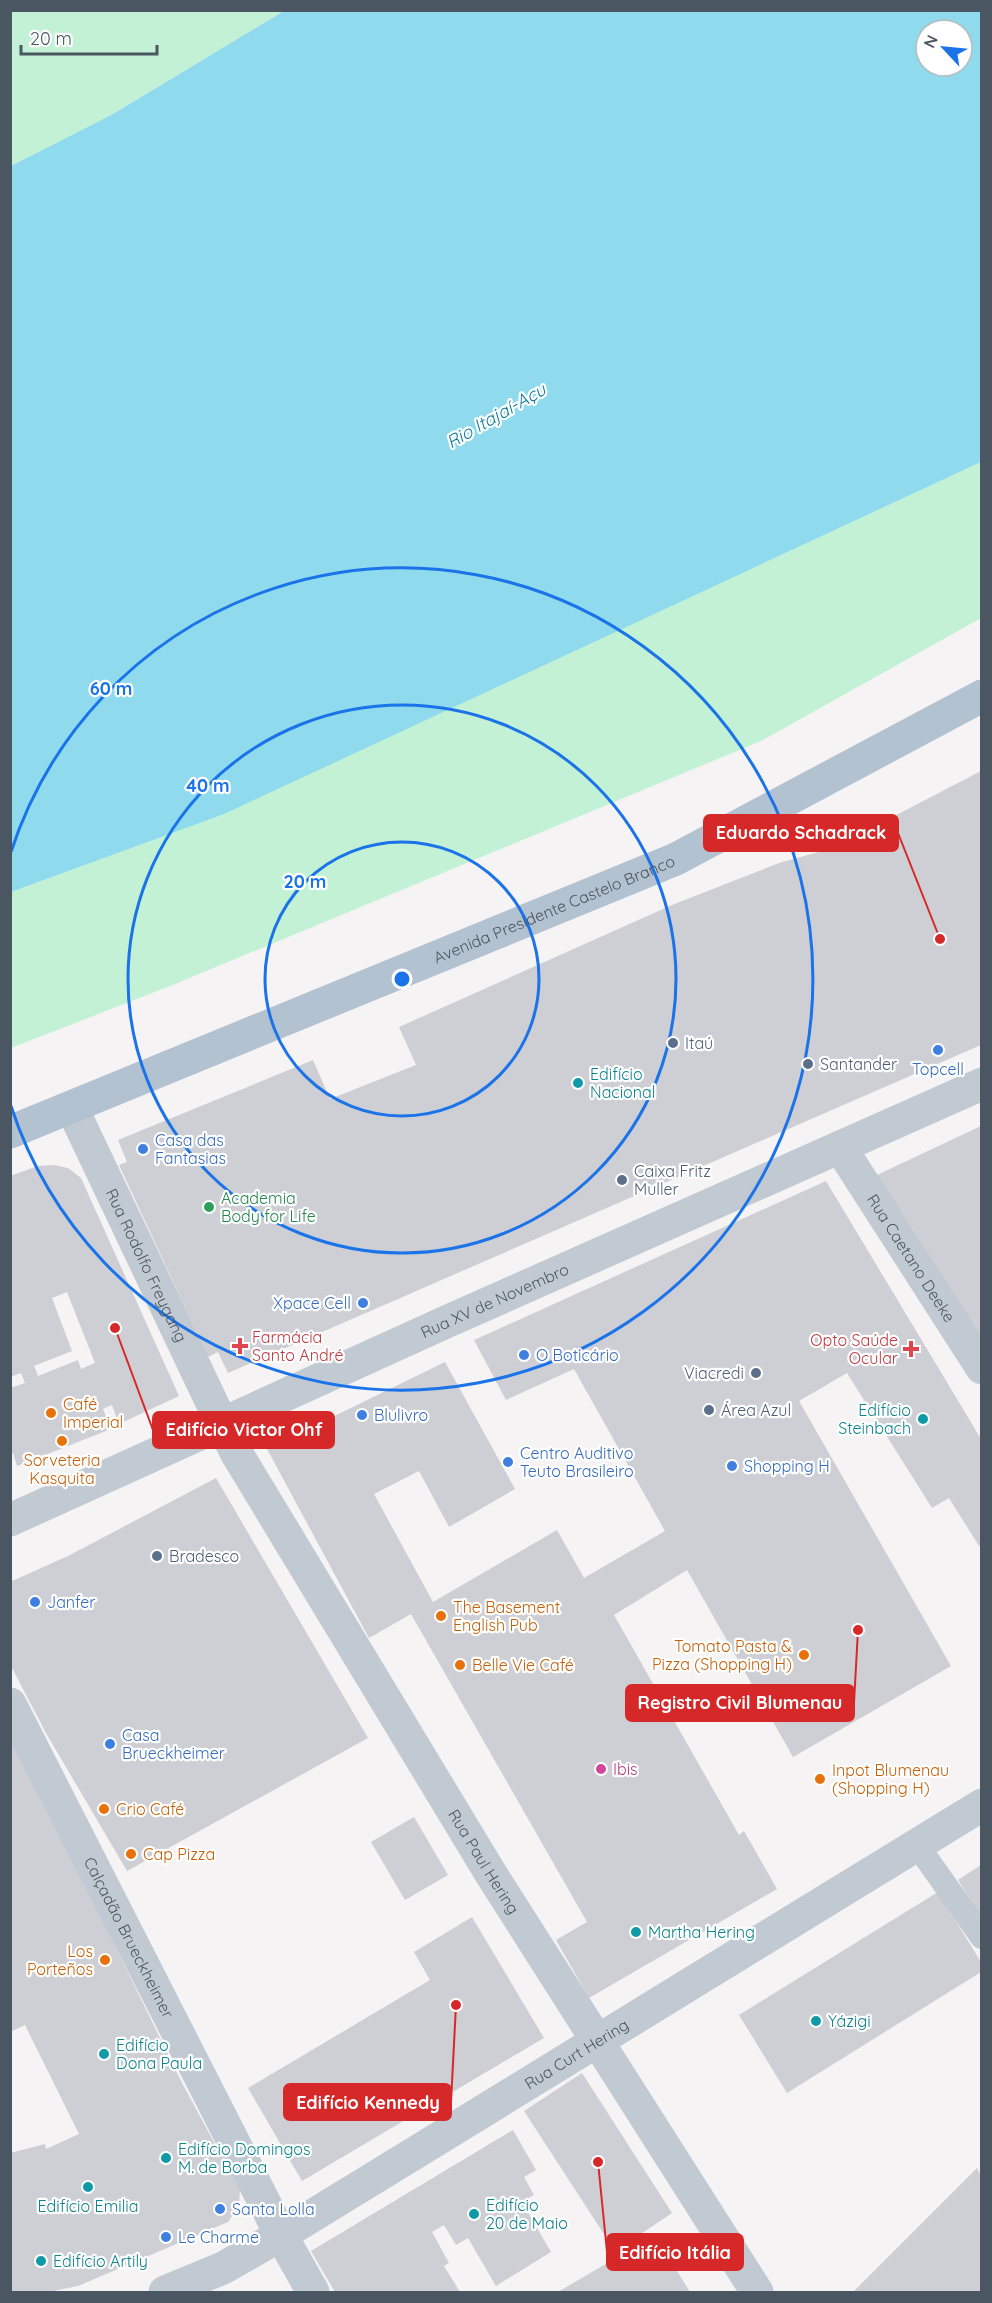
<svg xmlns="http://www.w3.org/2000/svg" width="992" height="2303" font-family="Quicksand,sans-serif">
  <rect width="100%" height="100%" fill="#f5f3f3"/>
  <!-- green -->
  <g fill="#c3f1d5">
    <polygon points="11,11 284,11 113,114 11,166"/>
    <polygon points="981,462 981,618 761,741 170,986 11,1048 11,892 224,813"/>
  </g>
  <!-- water -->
  <path fill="#90daee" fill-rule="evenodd" d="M284 11H981V462L224 814 11 892V166L113 114ZM926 30H962V66H926Z"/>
  <!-- building -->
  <g fill="#cdcfd5" fill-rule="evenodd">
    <polygon points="981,771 981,1045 228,1373 218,1352 208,1357 119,1165 127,1162 118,1140 313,1060 330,1099 416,1065 399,1027 672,905 779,863 833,848"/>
    <polygon points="981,1126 981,1340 877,1175"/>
    <path d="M54 1165 68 1168 81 1178 179 1396 119 1424 112 1405 103 1409 111 1429 17 1466 13 1453 10 1454V1388L25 1383 21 1373 10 1377V1176L38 1166ZM67 1292 95 1363 81 1369 78 1360 38 1376 34 1366 72 1351 52 1298Z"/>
    <polygon points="826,1181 981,1439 981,1544 979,1546 949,1498 932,1508 847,1373 799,1401 951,1666 793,1757 687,1570 614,1615 739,1835 744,1831 777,1889 589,1998 556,1940 587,1922 411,1614 369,1638 267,1449 445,1362 515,1489 449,1527 419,1471 374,1494 433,1602 557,1530 584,1578 665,1531 574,1369 506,1400 474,1340"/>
    <polygon points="216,1478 368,1738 127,1871 46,1733 10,1664 10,1582 68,1556"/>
    <polygon points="10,1731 182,2083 240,2190 239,2206 228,2222 78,2286 48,2292 10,2292 10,2153 45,2144 46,2149 79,2134 25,2025 10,2032"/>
    <polygon points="414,1817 448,1875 405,1900 371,1842"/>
    <polygon points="981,1865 981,1917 958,1880"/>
    <polygon points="938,1892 981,1962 981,1972 787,2093 739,2015"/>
    <polygon points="472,1917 544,2038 302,2181 248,2088 430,1980 414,1952"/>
    <polygon points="582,2073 672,2213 615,2251 524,2111"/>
    <polygon points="513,2130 536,2170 524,2177 534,2195 522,2202 551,2252 496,2286 468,2238 456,2245 444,2225 432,2232 449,2263 444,2266 460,2292 335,2292 311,2251"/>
    <polygon points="977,2168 981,2176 981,2292 853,2292"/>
    <polygon points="655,2235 690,2292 558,2292"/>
  </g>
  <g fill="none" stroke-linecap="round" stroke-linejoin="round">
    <!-- service -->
    <polyline stroke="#c1cad2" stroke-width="24" points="917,1845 982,1937"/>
    <!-- pedestrian -->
    <path stroke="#c1cad2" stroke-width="33" id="s1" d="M10 1704 281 2235"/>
    <!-- minor -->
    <g stroke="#c1cad2" stroke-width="33">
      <path id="s2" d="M840 1147 982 1368"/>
      <path id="s3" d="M222 1424 237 1454 491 1874 757 2292"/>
      <polyline points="281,2235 313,2292"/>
      <path id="s4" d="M165 2292 223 2268 281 2235 982 1805"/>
    </g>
    <!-- tertiary -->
    <g stroke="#c1cad2" stroke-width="33">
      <path id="s5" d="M72 1108 222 1424"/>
      <path id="s6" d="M10 1520 446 1322 982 1084"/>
    </g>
    <!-- primary -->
    <path stroke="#b3c2d1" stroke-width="33" id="s7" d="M10 1132 676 859 982 696"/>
  </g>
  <!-- distance rings -->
  <g fill="none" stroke="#1a73e8" stroke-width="3">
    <circle cx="402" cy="979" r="137"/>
    <circle cx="402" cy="979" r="274"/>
    <path d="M11 852A411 411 0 1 1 11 1106"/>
  </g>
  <!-- markers -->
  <g fill="#5c6f8a" stroke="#fff" stroke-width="2">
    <circle cx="673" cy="1043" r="6"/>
    <circle cx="808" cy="1064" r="6"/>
    <circle cx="622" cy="1180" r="6"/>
    <circle cx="756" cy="1373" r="6"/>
    <circle cx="709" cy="1410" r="6"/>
    <circle cx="157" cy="1556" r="6"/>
  </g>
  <g fill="#3f7fe0" stroke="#fff" stroke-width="2">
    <circle cx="938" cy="1050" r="6"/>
    <circle cx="143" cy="1149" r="6"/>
    <circle cx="363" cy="1303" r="6"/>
    <circle cx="524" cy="1355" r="6"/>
    <circle cx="362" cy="1415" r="6"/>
    <circle cx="508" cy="1462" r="6"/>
    <circle cx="732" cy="1466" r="6"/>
    <circle cx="35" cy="1602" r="6"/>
    <circle cx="110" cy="1744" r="6"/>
    <circle cx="220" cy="2209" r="6"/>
    <circle cx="166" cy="2237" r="6"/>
  </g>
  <g fill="#0f9aa8" stroke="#fff" stroke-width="2">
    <circle cx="578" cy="1083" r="6"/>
    <circle cx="923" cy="1419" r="6"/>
    <circle cx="636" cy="1932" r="6"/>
    <circle cx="816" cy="2021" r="6"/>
    <circle cx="104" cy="2054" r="6"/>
    <circle cx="166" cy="2158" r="6"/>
    <circle cx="88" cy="2187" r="6"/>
    <circle cx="474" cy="2214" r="6"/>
    <circle cx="41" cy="2261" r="6"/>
  </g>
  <circle fill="#2e9e5b" stroke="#fff" stroke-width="2" cx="209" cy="1207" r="6"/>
  <g fill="#e0444e" stroke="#fff" stroke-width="2">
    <path d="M237 1337h6v6h6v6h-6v6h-6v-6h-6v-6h6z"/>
    <path d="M908 1340h6v6h6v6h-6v6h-6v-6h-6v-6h6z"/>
  </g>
  <g fill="#e8710a" stroke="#fff" stroke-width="2">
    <circle cx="51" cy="1413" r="6"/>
    <circle cx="62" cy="1441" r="6"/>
    <circle cx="441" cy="1616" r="6"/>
    <circle cx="804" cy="1655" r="6"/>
    <circle cx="460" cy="1665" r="6"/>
    <circle cx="820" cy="1779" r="6"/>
    <circle cx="104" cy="1809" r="6"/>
    <circle cx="131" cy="1854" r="6"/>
    <circle cx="105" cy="1960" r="6"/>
  </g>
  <circle fill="#d1479c" stroke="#fff" stroke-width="2" cx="601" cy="1769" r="6"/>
  <g text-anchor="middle" stroke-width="4.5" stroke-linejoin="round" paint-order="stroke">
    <!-- street labels -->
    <g font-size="16" fill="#4a5661" stroke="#fff">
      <text dy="6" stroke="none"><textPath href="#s7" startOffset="588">Avenida Presidente Castelo Branco</textPath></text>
      <text dy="6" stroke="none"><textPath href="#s2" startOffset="132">Rua Caetano Deeke</textPath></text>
      <text dy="6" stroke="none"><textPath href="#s5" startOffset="174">Rua Rodolfo Freygang</textPath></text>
      <text dy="6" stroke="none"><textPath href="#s6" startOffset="532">Rua XV de Novembro</textPath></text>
      <text dy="6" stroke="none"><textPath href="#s3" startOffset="510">Rua Paul Hering</textPath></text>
      <text dy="6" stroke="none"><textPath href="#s1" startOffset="262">Calçadão Brueckheimer</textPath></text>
      <text dy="6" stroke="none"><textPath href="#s4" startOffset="476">Rua Curt Hering</textPath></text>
    </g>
    <!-- service labels -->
    <g font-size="16" fill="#4e5e75" stroke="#fff" text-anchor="start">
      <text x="685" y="1049">Itaú</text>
      <text x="820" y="1070">Santander</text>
      <text x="634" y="1177">Caixa Fritz<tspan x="634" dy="18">Muller</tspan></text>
      <text x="744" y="1379" text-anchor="end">Viacredi</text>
      <text x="721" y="1416">Área Azul</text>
      <text x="169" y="1562">Bradesco</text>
    </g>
    <!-- shop labels -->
    <g font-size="16" fill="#366cbe" stroke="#fff" text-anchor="start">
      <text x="938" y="1075" text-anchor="middle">Topcell</text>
      <text x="155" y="1146">Casa das<tspan x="155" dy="18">Fantasias</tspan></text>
      <text x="351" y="1309" text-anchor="end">Xpace Cell</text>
      <text x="536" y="1361">O Boticário</text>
      <text x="374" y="1421">Blulivro</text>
      <text x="520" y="1459">Centro Auditivo<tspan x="520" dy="18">Teuto Brasileiro</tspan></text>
      <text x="744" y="1472">Shopping H</text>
      <text x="47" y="1608">Janfer</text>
      <text x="122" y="1741">Casa<tspan x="122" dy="18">Brueckheimer</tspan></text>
      <text x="232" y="2215">Santa Lolla</text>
      <text x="178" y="2243">Le Charme</text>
    </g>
    <!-- culture labels -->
    <g font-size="16" fill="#0d838f" stroke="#fff" text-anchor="start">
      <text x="590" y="1080">Edifício<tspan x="590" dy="18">Nacional</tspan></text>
      <text x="911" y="1416" text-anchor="end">Edifício<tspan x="911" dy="18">Steinbach</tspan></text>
      <text x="648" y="1938">Martha Hering</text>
      <text x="828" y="2027">Yázigi</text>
      <text x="116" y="2051">Edifício<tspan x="116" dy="18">Dona Paula</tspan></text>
      <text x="178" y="2155">Edifício Domingos<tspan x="178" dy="18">M. de Borba</tspan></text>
      <text x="486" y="2211">Edifício<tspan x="486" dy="18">20 de Maio</tspan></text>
      <text x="88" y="2212" text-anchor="middle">Edifício Emilia</text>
      <text x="53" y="2267">Edifício Artily</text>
    </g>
    <!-- leisure labels -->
    <g font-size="16" fill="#27864d" stroke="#fff" text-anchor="start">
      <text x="221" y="1204">Academia<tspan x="221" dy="18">Body for Life</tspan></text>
    </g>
    <!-- health labels -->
    <g font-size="16" fill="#be3a42" stroke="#fff" text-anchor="start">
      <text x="252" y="1343">Farmácia<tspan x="252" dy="18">Santo André</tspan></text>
      <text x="898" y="1346" text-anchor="end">Opto Saúde<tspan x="898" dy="18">Ocular</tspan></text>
    </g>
    <!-- food labels -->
    <g font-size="16" fill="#c56008" stroke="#fff" text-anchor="start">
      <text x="63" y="1410">Café<tspan x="63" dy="18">Imperial</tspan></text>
      <text x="62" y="1466" text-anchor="middle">Sorveteria<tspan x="62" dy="18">Kasquita</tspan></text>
      <text x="453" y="1613">The Basement<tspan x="453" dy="18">English Pub</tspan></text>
      <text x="792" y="1652" text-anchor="end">Tomato Pasta &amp;<tspan x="792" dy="18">Pizza (Shopping H)</tspan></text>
      <text x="472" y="1671">Belle Vie Café</text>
      <text x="832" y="1776">Inpot Blumenau<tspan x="832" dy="18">(Shopping H)</tspan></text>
      <text x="116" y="1815">Crio Café</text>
      <text x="143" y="1860">Cap Pizza</text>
      <text x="93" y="1957" text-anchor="end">Los<tspan x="93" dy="18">Porteños</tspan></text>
    </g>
    <!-- hotel labels -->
    <g font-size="16" fill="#b23c85" stroke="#fff" text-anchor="start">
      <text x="613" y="1775">Ibis</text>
    </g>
    <!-- water labels -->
    <g font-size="18" font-style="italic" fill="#0c7c9b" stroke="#fff">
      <text transform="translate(496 416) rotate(-30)" y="6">Rio Itajaí-Açu</text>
    </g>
  </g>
  <circle cx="402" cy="979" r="9" fill="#1a73e8" stroke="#fff" stroke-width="3"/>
  <g font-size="18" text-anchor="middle" font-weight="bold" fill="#1a73e8" stroke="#fff" stroke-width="4.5" stroke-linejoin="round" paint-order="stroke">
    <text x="111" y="695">60 m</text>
    <text x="208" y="792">40 m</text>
    <text x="305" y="888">20 m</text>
  </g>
  <!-- callouts -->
  <path fill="none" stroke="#d62828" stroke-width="2" d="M940 939L898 833M115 1328L153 1430M858 1630L854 1703M456 2005L451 2102M598 2162L607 2252"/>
  <g fill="#d62828" stroke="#fff" stroke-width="2">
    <circle cx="940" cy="939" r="6"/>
    <circle cx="115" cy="1328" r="6"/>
    <circle cx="858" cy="1630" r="6"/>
    <circle cx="456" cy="2005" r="6"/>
    <circle cx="598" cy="2162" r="6"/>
  </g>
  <g fill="#d62828" stroke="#d62828" stroke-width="2">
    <rect x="704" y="815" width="194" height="36" rx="6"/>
    <rect x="153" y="1412" width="181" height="36" rx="6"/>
    <rect x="626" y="1685" width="228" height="36" rx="6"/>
    <rect x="284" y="2084" width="167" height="36" rx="6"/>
    <rect x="607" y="2234" width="136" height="36" rx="6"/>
  </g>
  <g font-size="18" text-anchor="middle" font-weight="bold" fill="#fff">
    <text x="801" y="839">Eduardo Schadrack</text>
    <text x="244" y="1436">Edifício Victor Ohf</text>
    <text x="740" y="1709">Registro Civil Blumenau</text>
    <text x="368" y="2109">Edifício Kennedy</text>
    <text x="675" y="2259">Edifício Itália</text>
  </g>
  <!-- border -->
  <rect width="992" height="2303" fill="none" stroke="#4a5661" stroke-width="24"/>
  <!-- north arrow -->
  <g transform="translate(944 48) rotate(296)"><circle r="28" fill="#ffffff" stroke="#b7bbc0" stroke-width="1.5"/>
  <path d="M0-4.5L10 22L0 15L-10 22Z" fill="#1a73e8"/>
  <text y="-9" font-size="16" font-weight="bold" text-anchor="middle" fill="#4a5661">N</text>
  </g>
  <!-- scale -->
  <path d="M21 45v9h136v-9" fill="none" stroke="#4a5661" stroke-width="3"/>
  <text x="30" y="45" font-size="18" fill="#4a5661" stroke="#ffffff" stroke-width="4.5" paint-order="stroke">20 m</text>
</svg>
